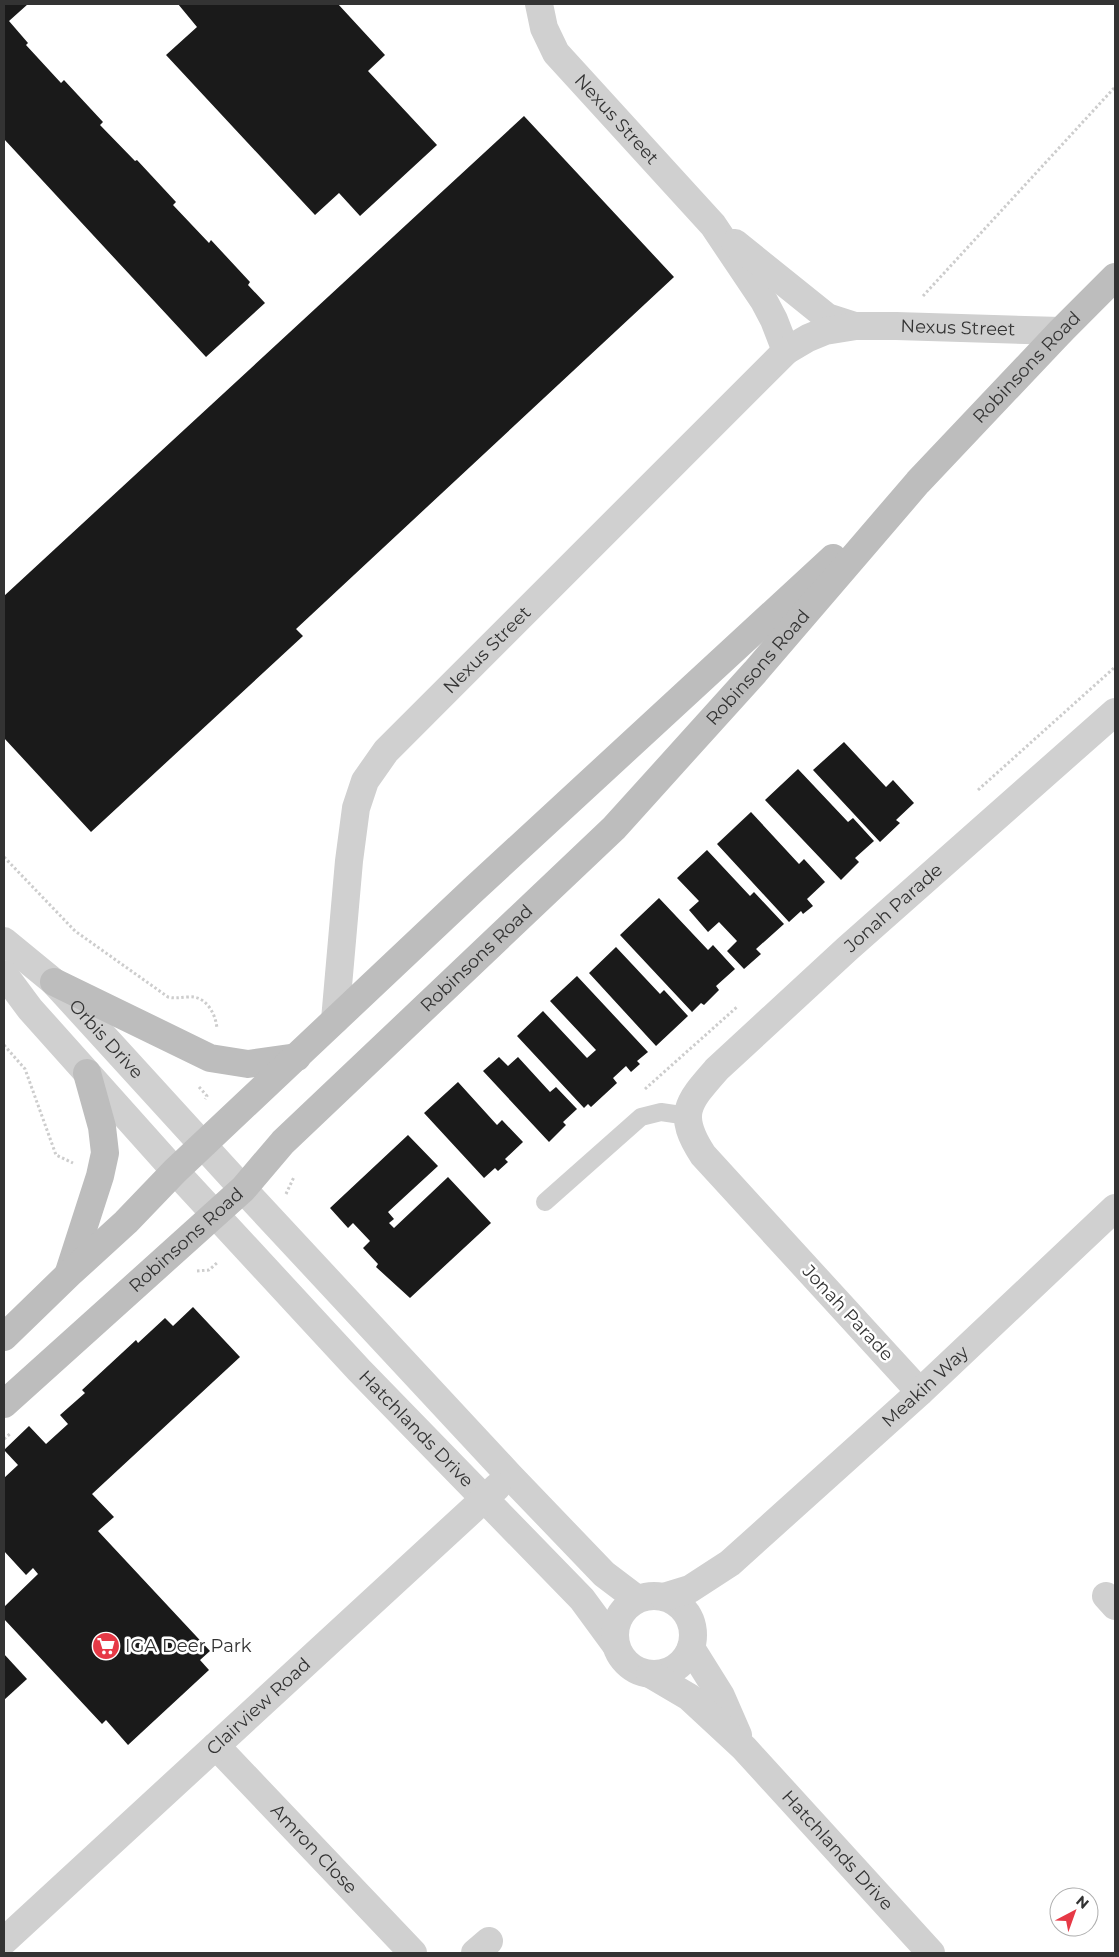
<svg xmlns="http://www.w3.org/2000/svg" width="1119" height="1957" font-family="Montserrat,sans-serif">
  <rect width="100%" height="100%" fill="#fff"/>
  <!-- building -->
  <g fill="#1a1a1a">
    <polygon points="4,4 28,4 9,21 28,43 26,45 61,83 64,80 103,122 100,125 135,161 137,160 176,202 173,205 209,243 211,240 250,282 248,285 265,303 206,357 4,139"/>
    <polygon points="178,4 338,4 385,55 368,71 437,145 360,216 339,193 315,215 166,55 197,27"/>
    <polygon points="524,116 674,277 296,629 303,636 91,832 4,738 4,596"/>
    <polygon points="844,742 886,787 893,780 914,803 896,820 900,823 880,842 813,770"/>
    <polygon points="798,769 848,822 853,818 874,841 855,858 859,862 841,880 765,800"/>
    <polygon points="751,812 799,864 804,859 825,882 807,899 813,906 803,914 801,911 789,922 717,844"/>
    <polygon points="707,850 750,896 754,892 784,924 756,949 761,954 744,969 727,951 737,941 719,922 708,932 689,910 699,901 677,878"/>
    <polygon points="659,898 708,950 713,945 735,969 716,986 719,990 704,1005 701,1003 692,1012 620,935"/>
    <polygon points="616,947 660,994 664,990 688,1016 656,1046 589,973"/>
    <polygon points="577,976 648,1052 637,1061 640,1064 631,1072 626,1066 613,1078 617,1083 591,1107 588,1104 584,1108 517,1036 543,1011 587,1058 596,1050 550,1001"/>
    <polygon points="499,1057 508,1066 518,1057 550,1092 556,1087 577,1109 563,1122 566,1125 549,1142 483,1071"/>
    <polygon points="458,1082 497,1125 502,1120 523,1142 505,1159 508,1162 498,1171 495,1168 484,1178 424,1113"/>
    <polygon points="408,1135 438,1166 388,1212 394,1219 389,1223 394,1228 448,1177 491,1223 410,1298 376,1267 378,1264 363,1248 370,1241 353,1223 348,1228 330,1208"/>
    <polygon points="193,1307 240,1357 92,1494 114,1517 98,1531 210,1651 200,1660 209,1670 128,1745 106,1720 102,1724 4,1619 4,1607 38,1574 33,1568 26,1575 4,1551 4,1478 18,1465 4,1450 29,1426 46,1444 68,1424 60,1415 85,1393 82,1390 136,1340 138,1343 165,1318 173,1326"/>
    <polygon points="4,1654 27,1679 4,1700"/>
  </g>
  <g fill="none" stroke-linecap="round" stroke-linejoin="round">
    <!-- path -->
    <g stroke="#cdcdcd" stroke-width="3" stroke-dasharray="2.5 2.5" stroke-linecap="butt">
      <polyline points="923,296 1115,87"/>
      <polyline points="978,790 1115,667"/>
      <path d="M4 857 75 931 168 997C176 999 181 997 188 997 206 995 216 1014 217 1029"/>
      <polyline points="4,1045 25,1069 56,1155 73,1163"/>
      <polyline points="199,1087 207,1096 205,1099"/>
      <polyline points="645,1089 737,1007"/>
      <polyline points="286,1194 294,1177"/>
      <polyline points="197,1271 209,1270 218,1262"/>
      <polyline points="4,1439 11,1433"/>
    </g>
    <!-- service -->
    <polyline stroke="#d0d0d0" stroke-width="18" points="545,1202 641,1117 661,1112 688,1116"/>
    <!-- minor -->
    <g stroke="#d0d0d0" stroke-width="28">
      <path id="s1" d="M539 4 544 28 556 53 713 225 764 301 774 320 786 351"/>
      <polyline points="735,243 827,317 855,326"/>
      <path id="s2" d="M4 941 54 982 243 1189 509 1475 604 1574 637 1599"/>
      <path id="s3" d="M4 974 30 1009 175 1171 359 1370 582 1599 615 1644"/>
      <path id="s4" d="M335 1020 349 861 356 808 365 781 386 751 786 351 808 338 825 331 856 326H896L1061 331"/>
      <path id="s5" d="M920 1392 703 1155C676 1114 688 1102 717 1069L847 949 1115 712"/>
      <circle cx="654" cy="1635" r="39"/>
      <polyline points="1106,1596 1115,1606"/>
      <path id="s6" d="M664 1597 690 1589 730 1563 920 1392 1115 1208"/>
      <polyline points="691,1648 721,1696 738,1735"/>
      <path id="s7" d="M650 1674 689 1697 744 1748 931 1953"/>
      <path id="s8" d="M216 1746 413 1953"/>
      <path id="s9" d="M4 1941 497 1487"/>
      <polyline points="475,1953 489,1941"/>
    </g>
    <!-- secondary -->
    <g stroke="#bdbdbd" stroke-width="28">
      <polyline points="54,982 210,1058 248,1064 297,1057"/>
      <polyline points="69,1272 100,1176 105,1153 102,1127 87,1073"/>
      <polyline points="4,1337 69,1274 126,1222 175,1171 473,890 833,558"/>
      <path id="s10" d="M4 1404 243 1189 283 1142 614 828 755 672 918 482 1061 331 1115 277"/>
    </g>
  </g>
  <!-- icons -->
  <defs>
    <g id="supermarket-disc" transform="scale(1.4375)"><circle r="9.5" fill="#e63946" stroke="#fff"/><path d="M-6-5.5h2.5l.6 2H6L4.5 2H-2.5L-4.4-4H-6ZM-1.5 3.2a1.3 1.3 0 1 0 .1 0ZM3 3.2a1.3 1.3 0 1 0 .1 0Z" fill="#fff"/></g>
  </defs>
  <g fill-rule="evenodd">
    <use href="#supermarket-disc" x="106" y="1646"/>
  </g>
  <g text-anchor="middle" stroke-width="5" stroke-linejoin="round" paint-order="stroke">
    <!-- street labels -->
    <g font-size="18" fill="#333" stroke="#fff">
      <text dy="6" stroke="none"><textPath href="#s1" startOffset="142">Nexus Street</textPath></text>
      <text dy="6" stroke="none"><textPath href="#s4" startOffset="1021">Nexus Street</textPath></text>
      <text dy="6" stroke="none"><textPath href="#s10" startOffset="1458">Robinsons Road</textPath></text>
      <text dy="6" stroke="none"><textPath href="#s4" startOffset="421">Nexus Street</textPath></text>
      <text dy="6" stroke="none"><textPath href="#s10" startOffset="1055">Robinsons Road</textPath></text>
      <text dy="6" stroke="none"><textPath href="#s5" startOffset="659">Jonah Parade</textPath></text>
      <text dy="6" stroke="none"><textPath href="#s10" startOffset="650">Robinsons Road</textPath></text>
      <text dy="6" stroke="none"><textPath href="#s2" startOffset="142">Orbis Drive</textPath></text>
      <text dy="6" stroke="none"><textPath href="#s10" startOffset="245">Robinsons Road</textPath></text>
      <text transform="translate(848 1313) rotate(47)" y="6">Jonah Parade</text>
      <text dy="6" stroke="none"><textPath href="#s6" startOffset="338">Meakin Way</textPath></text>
      <text dy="6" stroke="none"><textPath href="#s3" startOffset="614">Hatchlands Drive</textPath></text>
      <text dy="6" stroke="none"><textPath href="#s9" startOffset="346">Clairview Road</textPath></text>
      <text dy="6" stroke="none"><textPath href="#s8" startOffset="142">Amron Close</textPath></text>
      <text dy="6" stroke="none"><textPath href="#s7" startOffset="259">Hatchlands Drive</textPath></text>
    </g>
    <!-- poi labels -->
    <g font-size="18" fill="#333" stroke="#fff" text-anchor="start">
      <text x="125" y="1652">IGA Deer Park</text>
    </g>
  </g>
  <!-- border -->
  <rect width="1119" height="1957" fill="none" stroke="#333333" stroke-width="10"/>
  <!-- north arrow -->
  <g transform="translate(1074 1912) rotate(41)"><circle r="24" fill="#ffffff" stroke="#adadad"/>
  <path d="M0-4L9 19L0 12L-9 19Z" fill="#e63946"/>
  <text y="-8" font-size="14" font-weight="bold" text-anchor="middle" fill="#333333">N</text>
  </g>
</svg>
